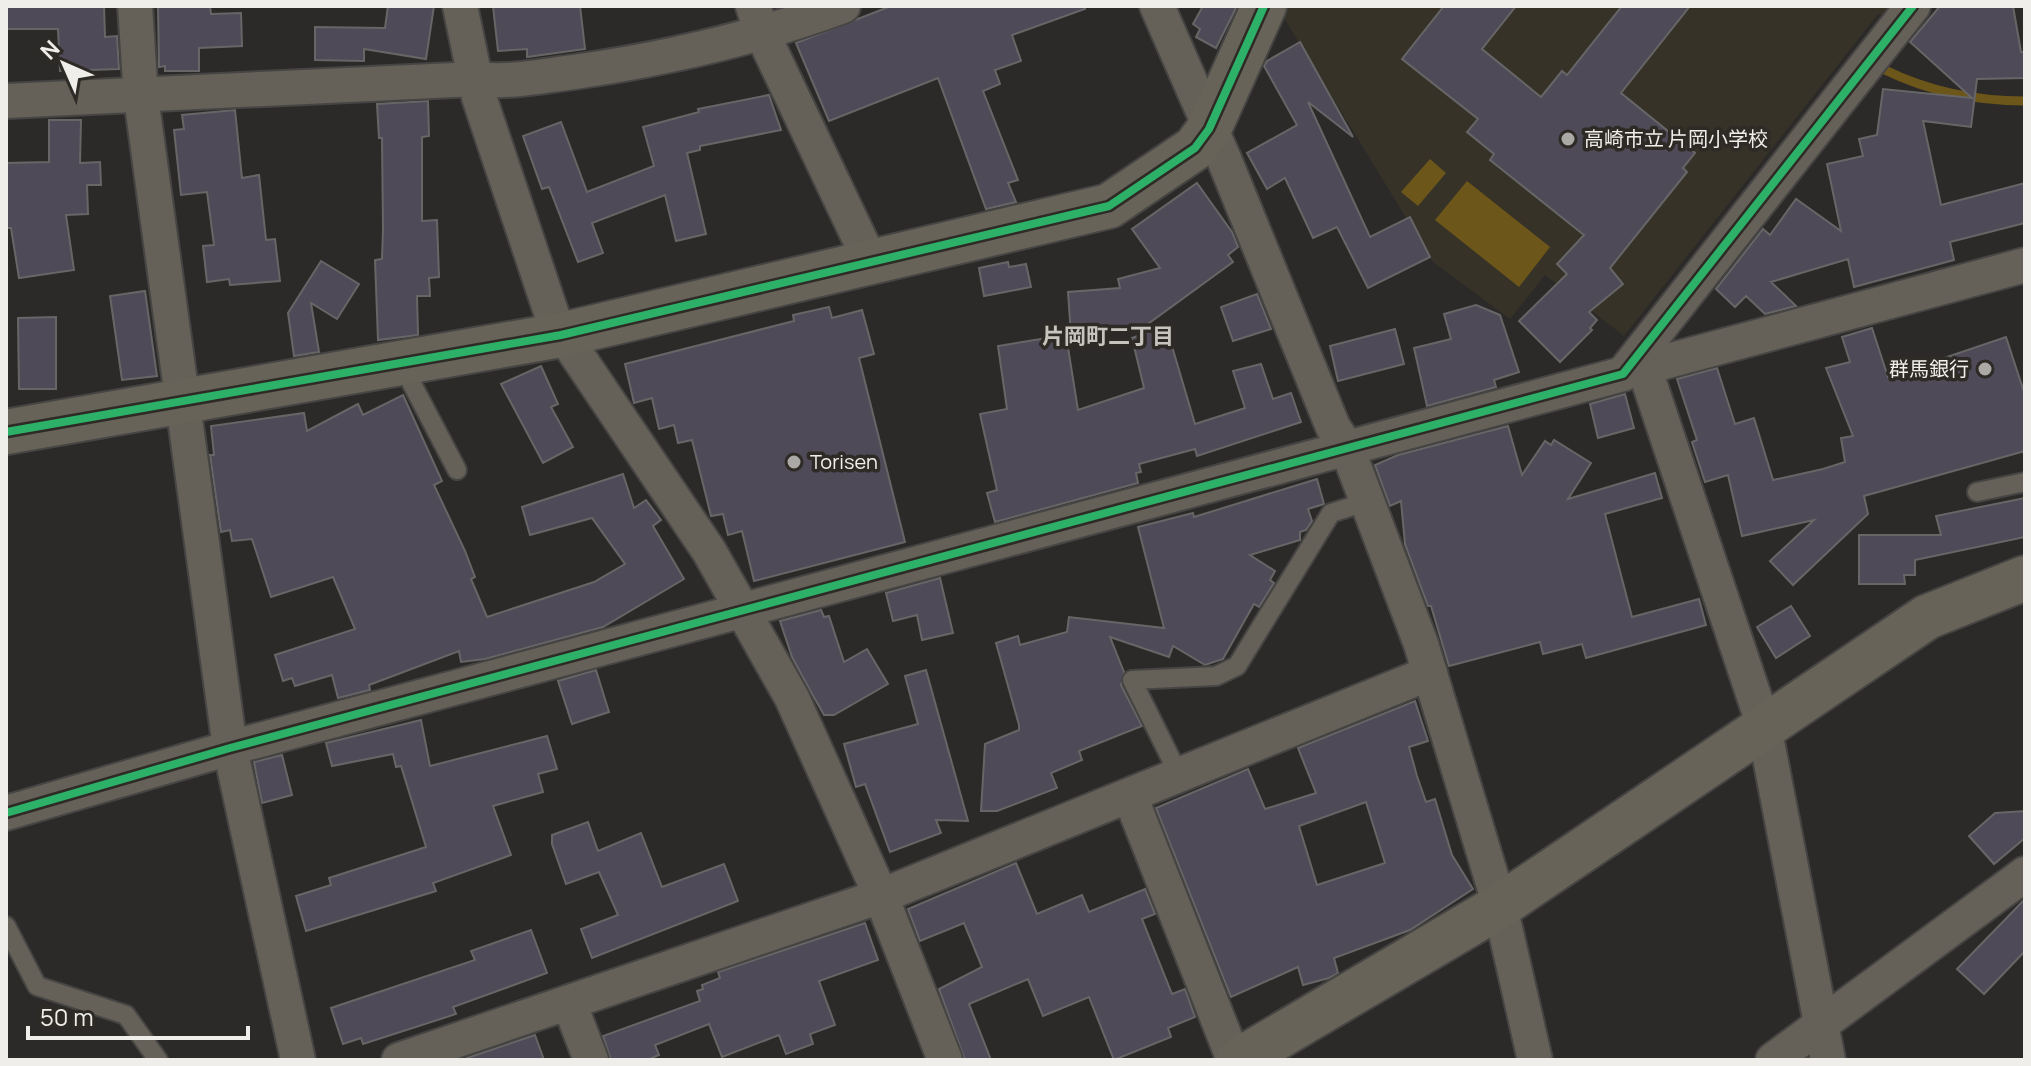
<svg xmlns="http://www.w3.org/2000/svg" width="2031" height="1066" font-family="Manrope,'Noto Sans JP',sans-serif">
  <rect width="100%" height="100%" fill="#2c2a28"/>
  <!-- built -->
  <polygon fill="#363228" points="1284,6 1897,6 1888,16 1878,14 1624,336 1545,275 1510,319 1433,262 1281,13"/>
  <!-- water -->
  <g fill="#6d5619">
    <polygon points="1430,159 1446,173 1418,206 1401,192"/>
    <polygon points="1467,181 1550,247 1519,287 1435,220"/>
  </g>
  <g fill="none" stroke-linecap="round" stroke-linejoin="round">
    <!-- stream -->
    <path stroke="#6d5619" stroke-width="9" d="M1885 70C1928 91 1977 101 2025 101"/>
  </g>
  <!-- building -->
  <g fill="#4e4a57" stroke="#676667" stroke-width="2" fill-rule="evenodd">
    <polygon points="6,6 104,6 105,37 117,36 119,69 60,71 58,29 6,29"/>
    <polygon points="158,6 210,6 211,14 241,13 242,46 199,48 199,71 165,71 165,66 159,67"/>
    <polygon points="388,6 434,6 426,59 364,49 364,61 315,60 315,27 385,28"/>
    <polygon points="493,6 580,6 585,49 527,57 527,49 498,51"/>
    <polygon points="891,6 1084,6 1085,9 1012,35 1021,61 995,70 1000,84 983,91 1018,180 1008,183 1016,202 986,209 938,78 829,121 796,43"/>
    <polygon points="1203,6 1237,6 1216,48 1196,37 1200,29 1193,24"/>
    <polygon points="1444,6 1516,6 1482,49 1541,97 1562,71 1567,75 1622,6 1690,6 1621,93 1695,153 1683,168 1687,172 1610,268 1623,284 1589,312 1597,320 1590,328 1592,330 1560,362 1519,321 1567,274 1557,264 1584,235 1490,160 1494,154 1467,132 1478,119 1402,59"/>
    <polygon points="1940,6 2013,6 2021,52 2025,52 2025,78 1977,79 1971,127 1923,121 1941,205 2025,183 2025,223 1950,242 1954,260 1854,287 1848,259 1771,282 1796,306 1765,314 1746,296 1735,307 1716,289 1763,229 1770,235 1796,199 1841,231 1827,164 1863,156 1859,139 1877,135 1883,89 1972,98 1910,42"/>
    <polygon points="1300,42 1353,137 1308,102 1370,237 1410,217 1430,257 1368,288 1337,227 1313,238 1285,178 1267,189 1247,153 1297,125 1264,66 1267,61"/>
    <polygon points="769,95 781,130 700,146 700,150 687,153 706,234 676,241 665,195 592,223 603,253 578,262 549,187 542,189 523,136 561,122 587,192 654,166 643,127 699,112 698,109"/>
    <polygon points="428,101 429,136 422,137 422,221 437,220 439,277 429,278 430,296 417,296 418,335 378,340 375,260 382,259 383,230 382,138 379,138 377,104"/>
    <polygon points="235,110 242,178 259,175 266,240 275,239 280,281 230,285 229,279 207,282 203,246 214,245 207,192 181,195 174,130 184,129 182,115"/>
    <polygon points="49,120 81,120 80,163 100,162 101,185 87,185 88,214 66,215 74,270 19,278 11,228 6,228 6,163 49,162"/>
    <polygon points="1197,183 1232,232 1238,247 1228,255 1233,262 1141,329 1071,335 1068,292 1120,288 1118,279 1160,268 1132,229"/>
    <polygon points="321,261 359,284 337,319 311,303 319,352 294,356 288,313"/>
    <polygon points="1008,262 1009,267 1026,264 1031,287 984,296 979,268"/>
    <polygon points="145,291 157,376 122,380 110,296"/>
    <polygon points="1257,294 1271,329 1233,341 1221,307"/>
    <polygon points="1476,305 1500,315 1519,372 1494,380 1496,387 1427,406 1414,348 1451,339 1444,314"/>
    <polygon points="829,307 832,318 862,310 874,354 859,358 905,542 754,581 742,531 728,535 723,514 711,516 692,440 678,443 674,425 659,429 652,398 634,403 625,364 794,321 793,315"/>
    <polygon points="56,317 56,389 19,389 18,318"/>
    <polygon points="1166,326 1195,424 1245,408 1233,371 1261,364 1273,399 1291,393 1301,422 1197,456 1195,449 1139,464 1141,472 1136,473 1138,483 995,522 987,493 997,490 980,414 1007,409 998,346 1066,335 1078,410 1144,388 1132,338"/>
    <polygon points="1872,328 1888,377 2006,337 2025,395 2025,451 1864,496 1868,514 1793,585 1770,561 1814,520 1742,536 1728,475 1705,482 1692,442 1697,440 1677,379 1717,368 1735,424 1754,418 1773,480 1823,469 1845,462 1841,438 1853,436 1826,368 1850,362 1842,337"/>
    <polygon points="1395,329 1404,364 1338,381 1330,346"/>
    <polygon points="541,366 558,404 551,407 573,447 543,463 501,384"/>
    <polygon points="1625,394 1634,428 1598,438 1590,404"/>
    <polygon points="403,395 442,481 434,485 465,551 475,577 471,579 487,617 594,582 625,564 592,518 530,535 522,507 623,474 634,508 646,500 661,520 653,526 684,579 603,627 485,659 461,662 459,651 369,685 370,690 338,698 332,675 295,686 292,678 283,681 275,655 355,629 333,577 271,597 252,539 232,541 230,530 221,532 210,455 214,455 211,426 304,413 307,431 358,404 363,415"/>
    <polygon points="1508,426 1522,475 1545,441 1551,445 1554,440 1591,463 1568,499 1655,473 1662,498 1605,514 1632,617 1699,599 1706,625 1586,658 1582,644 1543,654 1540,642 1449,666 1431,606 1428,606 1405,544 1401,501 1390,506 1375,465 1398,455"/>
    <polygon points="1317,479 1324,504 1308,509 1312,521 1306,530 1300,532 1300,540 1250,555 1275,571 1270,580 1274,583 1259,607 1254,604 1223,659 1205,665 1173,646 1169,657 1110,637 1124,672 1121,685 1142,726 1079,751 1082,760 1051,773 1057,788 997,811 981,811 985,744 1019,730 1019,725 996,643 1018,636 1020,645 1067,632 1069,617 1164,628 1138,527 1193,513 1194,517"/>
    <polygon points="2025,498 2025,537 1915,560 1915,575 1904,575 1905,584 1859,584 1859,535 1941,535 1936,516"/>
    <polygon points="940,578 953,633 922,640 917,615 893,621 886,593"/>
    <polygon points="1791,606 1810,636 1776,658 1757,627"/>
    <polygon points="821,610 824,617 829,616 844,662 867,649 888,684 834,715 824,715 811,692 792,657 780,621"/>
    <polygon points="596,670 609,712 572,724 558,681"/>
    <polygon points="926,670 968,821 936,820 941,833 890,852 865,784 856,787 844,744 918,724 905,676"/>
    <path d="M1415 701 1428 741 1409 747 1417 776 1426 802 1435 799 1452 855 1473 889 1410 930 1334 958 1338 973 1329 978 1303 985 1298 967 1231 997 1156 808 1248 769 1265 809 1316 793 1298 748ZM1366 802 1385 863 1317 885 1299 826Z"/>
    <polygon points="421,720 430,766 547,736 557,769 538,774 543,792 493,806 511,855 433,883 436,891 306,931 296,896 331,885 329,878 426,847 401,766 396,767 393,754 332,766 326,743"/>
    <polygon points="282,755 292,795 262,803 254,762"/>
    <polygon points="2025,811 2025,838 1994,864 1969,836 1995,813"/>
    <polygon points="588,822 598,851 641,833 662,887 724,864 738,901 592,958 581,929 618,915 599,872 566,884 552,844 552,835"/>
    <polygon points="1016,863 1037,914 1082,895 1089,912 1145,889 1155,914 1142,919 1172,994 1185,989 1195,1017 1168,1028 1171,1037 1114,1060 1089,997 1043,1016 1028,979 969,1004 991,1060 965,1060 939,989 982,967 964,923 920,941 908,909"/>
    <polygon points="2025,899 2025,951 1984,994 1957,969"/>
    <polygon points="865,923 878,960 819,981 835,1025 810,1034 813,1044 786,1054 779,1035 722,1057 709,1024 655,1045 659,1055 647,1060 611,1060 603,1036 700,1001 697,991 703,989 702,985 720,978 718,972"/>
    <polygon points="531,930 547,973 453,1007 456,1014 363,1044 361,1038 343,1044 331,1008 475,960 471,951"/>
    <polygon points="535,1035 544,1060 467,1060 467,1058"/>
  </g>
  <g fill="none" stroke-linecap="round" stroke-linejoin="round">
    <!-- lane casing -->
    <g stroke="#464544" stroke-width="22">
      <g id="lane">
        <polyline points="401,363 457,470"/>
        <polyline points="1977,492 2025,482"/>
        <polyline points="1179,775 1132,680 1216,676 1237,666 1331,513 1366,502"/>
        <polyline points="6,926 37,986 126,1015 158,1060"/>
      </g>
    </g>
    <!-- street casing -->
    <g stroke="#464544" stroke-width="38">
      <g id="street">
        <polyline points="135,6 141,97 230,748 298,1060"/>
        <polyline points="460,6 479,97 554,321 709,551 792,698 881,896 945,1060"/>
        <polyline points="753,6 762,33 871,263"/>
        <polyline points="1157,6 1224,159 1333,427 1347,448 1421,644 1500,906 1535,1060"/>
        <path d="M6 101 476 79C510 83 541 76 574 72 665 59 756 38 843 6"/>
        <polyline points="1644,367 1764,726 1828,1060"/>
        <polyline points="1623,373 2025,265"/>
        <polyline points="1130,796 1234,1060"/>
        <polyline points="6,813 230,748 1623,374 1913,6"/>
        <polyline points="570,1005 591,1060"/>
        <polyline points="399,1060 881,896 1430,673"/>
        <polyline points="1773,1060 2025,874"/>
      </g>
    </g>
    <!-- secondary casing -->
    <g stroke="#464544" stroke-width="48">
      <g id="secondary">
        <polyline points="6,432 561,335 1109,206 1195,148 1209,129 1264,6"/>
        <polyline points="1239,1060 1500,906 1927,617 2025,578"/>
      </g>
    </g>
    <!-- lane -->
    <use href="#lane" stroke="#656158" stroke-width="18"/>
    <!-- street -->
    <use href="#street" stroke="#656158" stroke-width="34"/>
    <!-- secondary -->
    <use href="#secondary" stroke="#686358" stroke-width="44"/>
    <!-- cycleway casing -->
    <g stroke="#2e2b26" stroke-width="13">
      <g id="cycleway">
        <polyline points="6,432 561,335 1109,206 1195,148 1209,129 1264,6"/>
        <polyline points="6,813 230,748 1623,374 1913,6"/>
      </g>
    </g>
    <!-- cycleway -->
    <use href="#cycleway" stroke="#2db169" stroke-width="8"/>
  </g>
  <!-- markers -->
  <g fill="#aba9a6" stroke="#2e2b26" stroke-width="3">
    <circle cx="1568" cy="139" r="8"/>
    <circle cx="1985" cy="369" r="8"/>
    <circle cx="794" cy="462" r="8"/>
  </g>
  <g text-anchor="middle" stroke-width="7" stroke-linejoin="round" paint-order="stroke">
    <!-- poi labels -->
    <g font-size="20" fill="#efeeea" stroke="#2e2b26" text-anchor="start">
      <text x="1584" y="146">高崎市立 片岡小学校</text>
      <text x="1969" y="376" text-anchor="end">群馬銀行</text>
      <text x="810" y="469">Torisen</text>
    </g>
    <!-- neighbourhood labels -->
    <g font-size="22" font-weight="bold" fill="#c6c4bd" stroke="#2e2b26">
      <text x="1108" y="344">片岡町二丁目</text>
    </g>
  </g>
  <!-- border -->
  <rect width="2031" height="1066" fill="none" stroke="#efeeea" stroke-width="16"/>
  <!-- north arrow -->
  <g transform="translate(64 64) rotate(315)" stroke="#2e2b26" stroke-width="6" paint-order="stroke">
  <path d="M0-6L14 30L0 20L-14 30Z" fill="#efeeea"/>
  <text y="-12" font-size="22" font-weight="bold" text-anchor="middle" fill="#efeeea">N</text>
  </g>
  <!-- scale -->
  <path d="M28 1026v12h220v-12" fill="none" stroke="#efeeea" stroke-width="4"/>
  <text x="40" y="1026" font-size="24" fill="#efeeea" stroke="#2e2b26" stroke-width="6" paint-order="stroke">50 m</text>
</svg>
